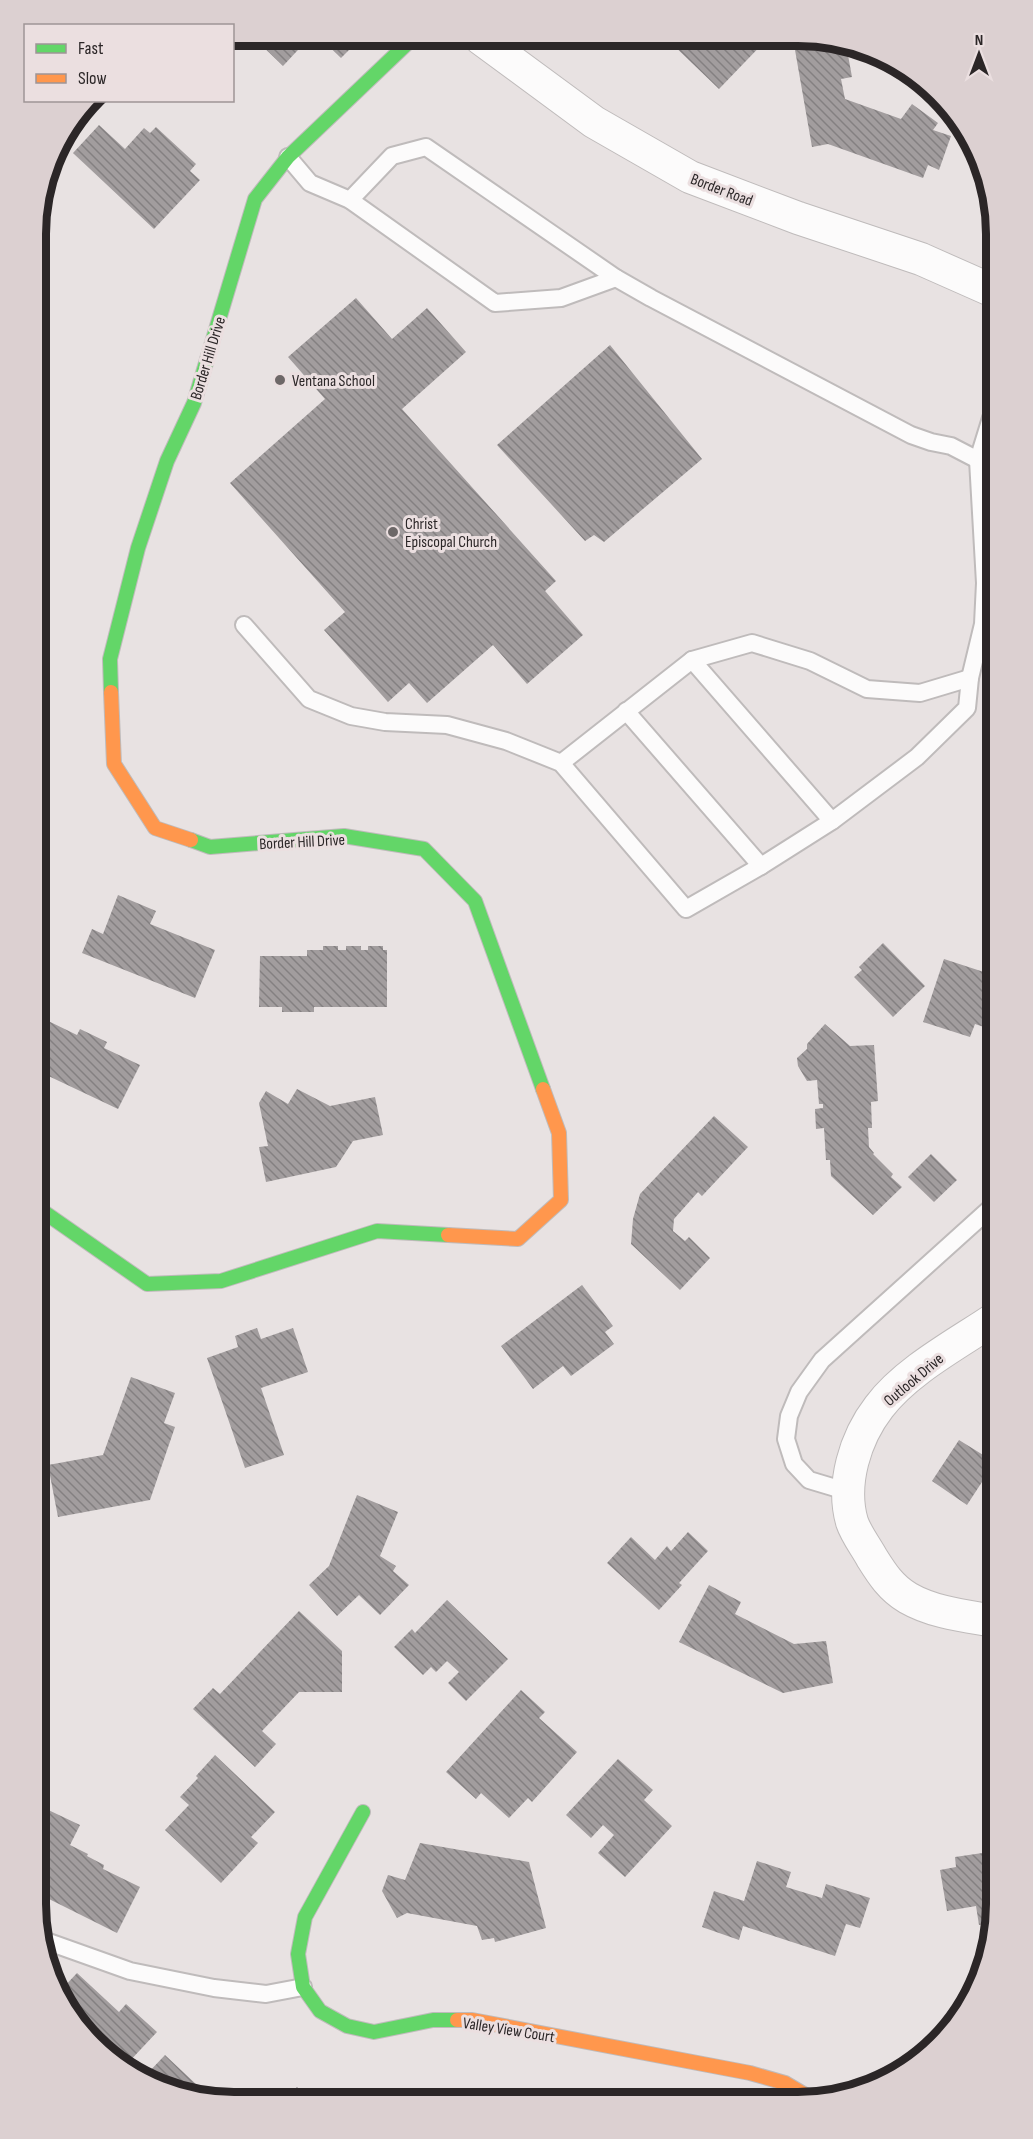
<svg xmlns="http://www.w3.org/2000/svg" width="1033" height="2139" font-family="'Sofia Sans Condensed',sans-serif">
  <defs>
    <pattern id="building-back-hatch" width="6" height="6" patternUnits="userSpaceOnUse" patternTransform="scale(1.5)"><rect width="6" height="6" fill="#a29d9e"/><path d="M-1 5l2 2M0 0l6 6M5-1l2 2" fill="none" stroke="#848081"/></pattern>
  </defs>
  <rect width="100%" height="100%" fill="#e8e2e2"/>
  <!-- building -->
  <g fill="url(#building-back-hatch)">
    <polygon points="252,36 311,36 283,66"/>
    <polygon points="319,37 350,37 356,43 341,58"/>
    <polygon points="667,39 767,39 719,89"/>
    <polygon points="841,42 846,44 852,77 841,79 845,99 901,119 912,104 938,123 933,130 951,136 939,170 928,165 923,178 828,144 812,147 795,50"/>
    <polygon points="99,125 125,149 144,128 150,133 156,127 196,164 190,171 200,180 154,229 73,153"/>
    <polygon points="38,295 50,307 38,320"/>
    <polygon points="356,298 392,339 427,308 466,352 402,409 556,581 545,591 583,635 527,684 493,645 427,703 409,683 388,702 324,630 345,612 230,483 325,399 288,357"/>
    <polygon points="610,345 702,459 604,542 594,535 585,541 497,445"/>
    <polygon points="48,508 45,572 39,572 39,509"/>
    <polygon points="118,895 156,911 150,924 215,950 195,998 82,953 92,929 103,934"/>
    <polygon points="883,943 925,986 893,1017 854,977 862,970 859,967"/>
    <polygon points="323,946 338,946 338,950 346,950 346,946 361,946 361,950 368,950 368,946 383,946 383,950 387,950 387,1007 314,1007 314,1012 282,1012 282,1007 259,1007 260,956 307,956 307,950 323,950"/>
    <polygon points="944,959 993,975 993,1030 975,1024 970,1037 923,1022"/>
    <polygon points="40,1017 77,1035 80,1029 107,1042 104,1048 140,1065 118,1109 40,1072"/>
    <polygon points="825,1024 850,1046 874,1045 878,1101 871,1102 872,1128 868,1128 869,1147 874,1153 873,1154 893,1174 891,1177 902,1187 873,1215 831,1176 830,1160 826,1160 824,1128 816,1129 815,1109 823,1108 823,1104 819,1104 817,1080 807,1081 798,1066 797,1058 807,1049 807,1044"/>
    <polygon points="297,1089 330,1106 375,1097 383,1135 353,1141 336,1167 266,1182 259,1147 268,1146 259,1103 266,1091 288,1104"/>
    <polygon points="714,1116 748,1147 702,1196 698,1192 674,1219 673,1231 685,1241 689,1237 710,1258 680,1290 631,1244 633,1219 640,1194"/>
    <polygon points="931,1154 957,1180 934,1202 908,1177"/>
    <polygon points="582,1285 613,1326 605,1332 614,1344 571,1376 563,1366 533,1389 501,1346"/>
    <polygon points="257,1328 261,1339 293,1328 308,1372 261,1388 284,1455 245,1468 207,1358 238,1347 235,1336"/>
    <polygon points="131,1377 175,1393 164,1423 175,1427 150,1500 58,1517 48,1465 103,1455"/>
    <polygon points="959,1440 988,1458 995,1448 995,1491 982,1482 967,1505 932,1481"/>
    <polygon points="357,1495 398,1512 380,1556 396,1566 393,1571 409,1585 380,1615 359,1595 337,1616 309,1585 329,1566"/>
    <polygon points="688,1532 708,1551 679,1583 682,1585 659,1610 607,1563 631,1537 655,1560 667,1546 671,1551"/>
    <polygon points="709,1585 741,1602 735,1614 794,1644 826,1641 833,1683 783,1693 679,1642"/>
    <polygon points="447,1600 508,1659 466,1701 448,1683 459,1672 447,1661 436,1672 431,1667 423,1675 394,1647 412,1629 415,1633"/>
    <polygon points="299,1611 342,1651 342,1692 299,1692 262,1731 276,1744 255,1767 193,1709 213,1688 220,1694"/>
    <polygon points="521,1690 545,1712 539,1718 577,1752 532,1802 528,1798 509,1818 481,1793 476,1799 446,1772"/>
    <polygon points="215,1755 275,1812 251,1837 258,1843 221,1883 165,1830 189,1805 180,1797 198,1778 196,1776"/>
    <polygon points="618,1759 653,1790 644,1800 672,1826 625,1877 598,1853 614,1835 603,1825 591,1838 566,1815"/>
    <polygon points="42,1807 80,1825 70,1845 88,1854 87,1856 104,1865 103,1869 140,1887 117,1933 43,1896"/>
    <polygon points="420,1843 529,1862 546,1928 495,1942 494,1938 482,1940 477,1926 407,1913 397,1918 382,1891 388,1875 405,1880"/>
    <polygon points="996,1851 996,1922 979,1925 976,1906 947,1911 940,1870 956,1867 955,1857"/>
    <polygon points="757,1861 791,1872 786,1887 822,1898 826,1884 870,1898 860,1928 846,1924 835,1956 743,1926 739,1940 702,1927 714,1891 744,1901"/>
    <polygon points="77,1973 119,2012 126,2004 157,2032 126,2065 103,2054 63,2004 53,1981 62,1989"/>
    <polygon points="165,2055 199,2087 194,2093 201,2099 196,2099 146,2075"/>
    <polygon points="297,2087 310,2099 285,2099"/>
    <polygon points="509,2088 531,2098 504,2098"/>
  </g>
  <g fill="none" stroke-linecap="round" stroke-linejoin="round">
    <!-- lane casing -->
    <g stroke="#bfbbbb" stroke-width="20">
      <g id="lane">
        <polyline points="288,157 310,183 350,200 495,303 561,298 616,278"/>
        <polyline points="350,200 392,156 426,147 616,278 651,298 911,435 931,442 951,446 978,460"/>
        <polyline points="244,625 309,699 351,716 385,722 447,725 506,741 561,763 686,909 761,866 832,821 917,757 967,708 970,678 983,624 985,583 978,460 991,418"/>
        <polyline points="692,660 832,821"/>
        <polyline points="626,711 761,866"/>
        <polyline points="561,763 692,660 752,643 810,661 867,689 920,693 970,678"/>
        <polyline points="849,1492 809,1480 794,1464 786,1439 789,1416 799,1392 822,1360 994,1205"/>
        <polyline points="43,1940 130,1971 214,1988 266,1994 303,1987"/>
      </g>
    </g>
    <!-- street casing -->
    <g stroke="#bfbbbb" stroke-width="34">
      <g id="street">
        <polyline points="480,38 594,122 690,177 798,218 921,259 991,290"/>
        <path d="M994 1319C957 1344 906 1371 879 1407 855 1438 841 1484 852 1522 856 1534 866 1547 872 1558 882 1574 891 1588 908 1598 934 1613 966 1616 995 1621"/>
      </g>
    </g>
    <!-- fast casing -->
    <g stroke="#bfbbbb" stroke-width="16">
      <g id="fast">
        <polyline points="111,692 110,659 138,548 167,461 194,403 255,199 288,157 414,37"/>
        <polyline points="191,840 210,847 344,836 424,849 475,901 543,1089"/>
        <polyline points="41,1210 147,1284 221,1281 377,1231 448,1235"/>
        <polyline points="363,1812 305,1917 298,1954 303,1987 320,2011 347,2026 374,2032 433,2020 457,2020"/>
      </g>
    </g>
    <!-- slow casing -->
    <g stroke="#bfbbbb" stroke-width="16">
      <g id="slow">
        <polyline points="111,692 114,764 155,828 191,840"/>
        <polyline points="448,1235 518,1239 561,1200 559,1133 543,1089"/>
        <polyline points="457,2020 472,2020 750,2073 785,2083 807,2096"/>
      </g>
    </g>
    <!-- lane -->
    <use href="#lane" stroke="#fcfbfb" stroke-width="16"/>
    <!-- street -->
    <use href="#street" stroke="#fcfbfb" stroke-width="32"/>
    <!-- fast -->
    <use href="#fast" stroke="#63d668" stroke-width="14"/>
    <!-- slow -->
    <use href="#slow" stroke="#ff974d" stroke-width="14"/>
  </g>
  <!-- markers -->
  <g fill="#6d6868" stroke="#ebdfe0" stroke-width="2">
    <circle cx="280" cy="380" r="6"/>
    <circle cx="393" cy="532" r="6"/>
  </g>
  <g text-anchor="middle" stroke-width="6" stroke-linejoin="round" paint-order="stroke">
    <!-- street labels -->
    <g font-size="16" fill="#2b2627" stroke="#ebdfe0">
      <text transform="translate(722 189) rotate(21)" y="6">Border Road</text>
      <text transform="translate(207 358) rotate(-73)" y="6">Border Hill Drive</text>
      <text transform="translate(302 841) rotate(-3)" y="6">Border Hill Drive</text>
      <text transform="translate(913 1379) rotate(-40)" y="6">Outlook Drive</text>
      <text transform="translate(509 2029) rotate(9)" y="6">Valley View Court</text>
    </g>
    <!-- poi labels -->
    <g font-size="16" fill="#2b2627" stroke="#ebdfe0" text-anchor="start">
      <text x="292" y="386">Ventana School</text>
      <text x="405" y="529">Christ<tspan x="405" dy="18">Episcopal Church</tspan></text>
    </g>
  </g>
  <!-- crop -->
  <path d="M0 0H1033V2139H0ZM234 46H798A188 188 0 0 1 986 234V1904A188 188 0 0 1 798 2092H234A188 188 0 0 1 46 1904V234A188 188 0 0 1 234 46Z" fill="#dcd0d1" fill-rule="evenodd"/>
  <path fill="none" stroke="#2b2627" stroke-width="8" d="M234 46H798A188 188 0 0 1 986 234V1904A188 188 0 0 1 798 2092H234A188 188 0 0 1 46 1904V234A188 188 0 0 1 234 46Z"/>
  <!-- legend -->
  <rect x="24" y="24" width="210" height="78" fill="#ebdfe0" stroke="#9e9596" stroke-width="1.5"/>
  <rect x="36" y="44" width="30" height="9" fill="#63d668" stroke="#9e9596" stroke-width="1.5"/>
  <text x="78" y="54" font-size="18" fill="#2b2627">Fast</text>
  <rect x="36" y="74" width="30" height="9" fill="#ff974d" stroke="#9e9596" stroke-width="1.5"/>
  <text x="78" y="84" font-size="18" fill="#2b2627">Slow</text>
  <!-- north arrow -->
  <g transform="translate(979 54)" stroke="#ebdfe0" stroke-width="4.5" paint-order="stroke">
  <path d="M0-4.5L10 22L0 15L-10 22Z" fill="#2b2627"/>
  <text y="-9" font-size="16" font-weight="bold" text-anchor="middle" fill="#2b2627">N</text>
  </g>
</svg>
